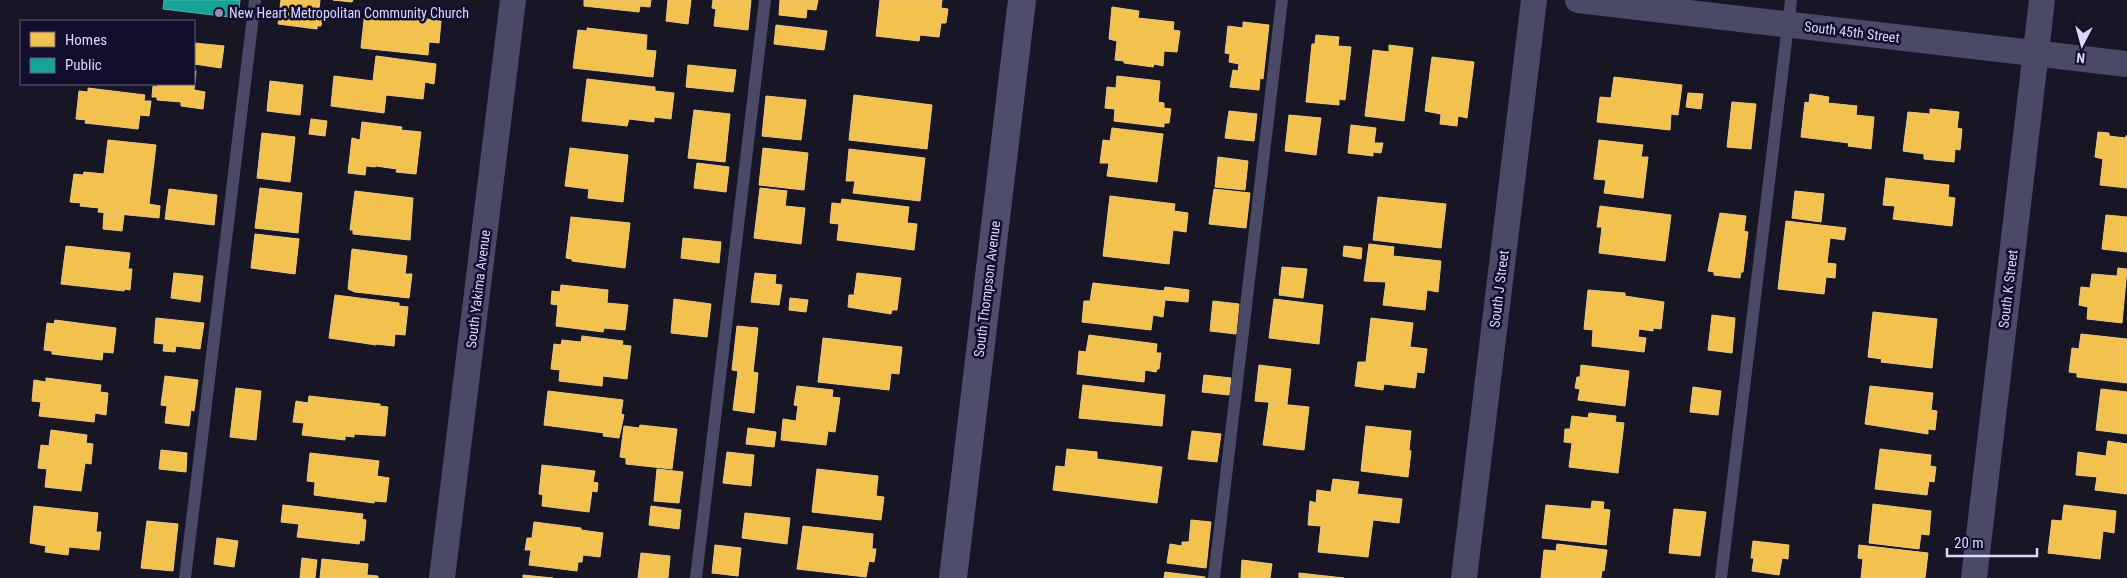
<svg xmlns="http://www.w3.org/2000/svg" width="2127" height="578" font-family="'Roboto Condensed',sans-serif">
  <rect width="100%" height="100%" fill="#181525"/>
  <!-- homes -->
  <g fill="#f2c14e" stroke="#ebc883">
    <polygon points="281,0 320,0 318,18 322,18 321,26 317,26 317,29 278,24"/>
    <polygon points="333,0 353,0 352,2"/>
    <polygon points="584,0 651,0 650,7 640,6 639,12 584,6"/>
    <polygon points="668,0 691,0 688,24 666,21"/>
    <polygon points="713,0 751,0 748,30 714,26 716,9 712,8"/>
    <polygon points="780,0 818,0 816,10 807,9 806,18 779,15"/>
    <polygon points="880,0 942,0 941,8 948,9 946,23 941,23 939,37 920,35 919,41 876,36"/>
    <polygon points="1112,7 1139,11 1138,18 1174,22 1173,30 1180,31 1177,52 1164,51 1163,66 1154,64 1153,67 1124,63 1124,61 1115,60 1117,41 1109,39"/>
    <polygon points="365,11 441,21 439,43 429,42 428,55 361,48"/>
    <polygon points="1243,22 1269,25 1263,79 1260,78 1259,90 1230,87 1233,70 1238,71 1239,64 1229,62 1230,54 1225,53 1228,26 1243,28"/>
    <polygon points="776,25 827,31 824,50 774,44"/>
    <polygon points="587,28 647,35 646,50 656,51 653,77 573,68 578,30 587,31"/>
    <polygon points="1316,35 1339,37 1338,46 1351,47 1345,100 1339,99 1339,105 1306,102 1312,44 1315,44"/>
    <polygon points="194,43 224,46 221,68 194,64"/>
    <polygon points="1389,45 1413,48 1404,121 1365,116 1373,50 1389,52"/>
    <polygon points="376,56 436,64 434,84 425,82 423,99 386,95 384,113 331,106 334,76 373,81"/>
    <polygon points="1432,57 1474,62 1467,118 1458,116 1457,126 1440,124 1441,114 1425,111"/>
    <polygon points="688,65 736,70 733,92 686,87"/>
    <polygon points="194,70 196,71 194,90 205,92 203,109 181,106 181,102 157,100 157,97 152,97 153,86 157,87 157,84 194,84"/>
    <polygon points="1117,76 1160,81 1158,102 1164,103 1164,108 1171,109 1169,123 1164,123 1164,127 1114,121 1115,109 1105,108 1107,87 1116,88"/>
    <polygon points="1614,77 1682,85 1678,115 1671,114 1670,130 1597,122 1600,97 1611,98"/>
    <polygon points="587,79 655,87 655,91 674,93 671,119 654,117 654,122 629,119 627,126 582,121"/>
    <polygon points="270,81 303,85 300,115 267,111"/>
    <polygon points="88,88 145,95 144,101 151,101 149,116 140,115 138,129 85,123 86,120 76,119 79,91 88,92"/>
    <polygon points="1688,93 1703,94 1701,109 1686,107"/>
    <polygon points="1810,94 1829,97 1828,103 1857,106 1856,115 1874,117 1871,149 1848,146 1849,143 1801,137 1805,102 1809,103"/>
    <polygon points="854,95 932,105 927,149 849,140"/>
    <polygon points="766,96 806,100 801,140 762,136"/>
    <polygon points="1732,102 1756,104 1751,149 1727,147"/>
    <polygon points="1930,109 1959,112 1957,128 1962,129 1960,150 1955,149 1954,162 1924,159 1924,154 1903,151 1908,112 1930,114"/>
    <polygon points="694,110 730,114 725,162 688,158"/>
    <polygon points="1229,111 1257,114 1254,141 1225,138"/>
    <polygon points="1289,115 1321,118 1316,155 1285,151"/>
    <polygon points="311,119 327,121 325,136 309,134"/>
    <polygon points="362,122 402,127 401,130 421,132 416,174 396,172 397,169 376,166 375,167 366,166 365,175 348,173 352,138 360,140"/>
    <polygon points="1351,125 1376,128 1374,143 1383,143 1381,153 1373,152 1373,156 1348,153"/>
    <polygon points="1112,128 1163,134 1157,182 1107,176 1109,163 1100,163 1103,140 1110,141"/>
    <polygon points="2098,132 2109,133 2109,136 2125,138 2127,135 2127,188 2100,185 2103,159 2095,157"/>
    <polygon points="262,133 295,137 290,182 257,178"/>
    <polygon points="108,140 156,145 149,204 160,206 159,218 98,212 99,208 80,206 81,203 70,202 74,174 83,175 84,172 104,174"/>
    <polygon points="1599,140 1643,145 1641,157 1648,157 1643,198 1604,193 1606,180 1594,179"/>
    <polygon points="570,148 628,155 623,202 588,198 589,189 565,186"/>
    <polygon points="763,148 808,153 804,190 759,185"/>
    <polygon points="849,149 925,158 920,201 853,193 855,181 846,181"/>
    <polygon points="1218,157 1248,161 1245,190 1215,187"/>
    <polygon points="697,163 729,167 726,192 694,188"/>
    <polygon points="1886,178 1949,185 1948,197 1955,198 1952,226 1893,219 1895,206 1883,205"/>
    <polygon points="260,188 302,193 298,233 255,228"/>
    <polygon points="760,188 787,191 785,206 805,208 801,244 754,238"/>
    <polygon points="169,189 217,195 214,225 165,219"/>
    <polygon points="1214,189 1250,193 1246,228 1209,224"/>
    <polygon points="355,191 413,198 410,240 353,234 353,230 350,230"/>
    <polygon points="1795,191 1824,194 1821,222 1792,218"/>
    <polygon points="1110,196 1175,204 1174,211 1188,213 1186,232 1173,230 1169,264 1103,256"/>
    <polygon points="1378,197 1446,204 1441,248 1373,240"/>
    <polygon points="842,199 909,207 907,223 917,224 914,250 837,240 839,224 830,223 832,203 841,204"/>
    <polygon points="1600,206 1671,215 1665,261 1599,253 1602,227 1597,227"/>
    <polygon points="104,213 124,215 122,231 103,229"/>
    <polygon points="1720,213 1746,216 1744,231 1748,232 1743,272 1741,272 1740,278 1714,275 1714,272 1708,271"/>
    <polygon points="2106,215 2127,217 2127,252 2102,249"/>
    <polygon points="571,217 630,223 625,268 572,261 572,259 566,258"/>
    <polygon points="1786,221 1846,228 1844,240 1830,238 1827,263 1836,264 1835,278 1826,277 1824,294 1778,289"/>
    <polygon points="255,234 299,239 295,274 251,268"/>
    <polygon points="683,238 721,242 719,263 681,258"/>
    <polygon points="1369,244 1394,247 1393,256 1441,261 1438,292 1427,290 1425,310 1383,305 1386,282 1364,281"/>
    <polygon points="66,246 130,253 128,269 132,269 130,290 125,289 124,291 61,284"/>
    <polygon points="1344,246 1362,248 1361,259 1343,256"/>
    <polygon points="352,249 407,256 405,274 412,274 409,298 355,292 348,289"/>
    <polygon points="1282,267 1307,269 1303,298 1279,295"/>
    <polygon points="2118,268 2127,269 2122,323 2087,319 2088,307 2079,305 2081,287 2090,288 2092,274 2117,276"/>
    <polygon points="174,273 203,276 200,302 171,298"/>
    <polygon points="755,273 776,275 775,284 782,285 779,305 751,302"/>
    <polygon points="857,273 901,278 897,310 892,310 891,314 848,307 849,295 854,295"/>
    <polygon points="1093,283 1164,291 1165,287 1189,290 1188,302 1165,300 1163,317 1153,315 1151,330 1082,322 1084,301 1090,301"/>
    <polygon points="561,285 608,290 607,303 628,305 625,330 604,328 603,332 556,326 558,305 551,304 552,291 560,292"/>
    <polygon points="1588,290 1625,293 1625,296 1664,302 1661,329 1653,328 1653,331 1639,329 1638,337 1646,338 1644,352 1592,346 1593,330 1584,329"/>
    <polygon points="335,295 399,303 399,306 408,307 405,335 395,334 394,346 376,344 376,345 329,338"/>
    <polygon points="790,298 808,300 806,312 789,310"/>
    <polygon points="674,299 711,304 707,337 671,333"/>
    <polygon points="1274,299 1323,305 1319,344 1269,338"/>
    <polygon points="1213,301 1239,304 1236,334 1210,331"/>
    <polygon points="1873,312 1937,319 1932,368 1881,362 1882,359 1868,357"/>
    <polygon points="1712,315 1735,318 1732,353 1708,350"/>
    <polygon points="156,318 204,323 200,349 176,346 175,352 163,351 164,344 154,343"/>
    <polygon points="1371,318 1413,323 1410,347 1427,349 1424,373 1417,372 1415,388 1384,384 1383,390 1355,386 1358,362 1366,362"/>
    <polygon points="55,320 116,328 113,353 103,352 102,360 52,354 52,351 44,350 47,323 54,324"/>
    <polygon points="737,326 758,328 753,372 758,373 754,413 733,410 738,371 732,370"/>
    <polygon points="2081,334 2127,339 2127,383 2077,377 2077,373 2069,372 2072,348 2079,349"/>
    <polygon points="1089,335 1157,344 1156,353 1161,353 1159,369 1157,369 1156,372 1145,370 1144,382 1077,374 1079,351 1086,352"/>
    <polygon points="582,336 623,341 622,345 631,346 627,379 603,376 602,386 559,381 560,370 551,369 554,344 561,345 562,340 581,342"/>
    <polygon points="823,338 902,347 899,374 891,373 889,390 818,382"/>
    <polygon points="1259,365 1291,369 1287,404 1255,401"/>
    <polygon points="1581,365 1629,371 1625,406 1578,400 1580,389 1575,388 1577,377 1580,377"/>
    <polygon points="1204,375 1231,378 1229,395 1202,392"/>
    <polygon points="165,376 198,380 194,411 191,410 189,426 165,423 167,406 161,405"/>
    <polygon points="46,378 101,385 100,392 108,393 106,415 95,413 94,422 39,416 41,402 32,401 34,380 46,382"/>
    <polygon points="1083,385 1165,395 1162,426 1079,418"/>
    <polygon points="797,386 833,390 832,397 840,398 835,432 828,431 826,445 781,440 783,419 796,421 798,406 794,405"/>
    <polygon points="1870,386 1933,393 1931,410 1937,411 1935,430 1928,429 1928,434 1865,424"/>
    <polygon points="1693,387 1721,391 1718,415 1690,412"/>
    <polygon points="236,388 261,391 256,440 230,437"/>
    <polygon points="2101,389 2127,392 2127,434 2096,430"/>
    <polygon points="548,391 623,400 621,414 624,415 619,438 603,436 604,433 544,425"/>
    <polygon points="309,396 380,404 380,406 388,407 385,436 354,434 354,437 345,436 345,440 302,435 304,423 293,422 296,401 308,403"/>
    <polygon points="1269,403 1309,407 1304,450 1263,445"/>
    <polygon points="1589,413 1616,416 1615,422 1624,423 1618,473 1569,467 1572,443 1564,442 1565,429 1570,429 1572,416 1588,418"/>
    <polygon points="640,425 677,429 672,469 626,464 626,458 620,457 624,426 639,428"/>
    <polygon points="1366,426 1411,431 1409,450 1411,451 1408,477 1361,471"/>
    <polygon points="748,428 776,432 774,447 746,444"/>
    <polygon points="51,430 87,435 86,443 93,444 91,464 85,463 81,491 45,487 47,469 38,468 41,445 49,446"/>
    <polygon points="1192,431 1221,434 1217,462 1188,459"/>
    <polygon points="2108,441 2127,444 2127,494 2095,490 2097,477 2076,475 2078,452 2106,456"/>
    <polygon points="1067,449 1097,452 1097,459 1162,467 1157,503 1053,490 1056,466 1065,467"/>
    <polygon points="1880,449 1931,455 1930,466 1936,467 1934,482 1929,481 1927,495 1875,489"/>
    <polygon points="161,450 187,453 186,472 159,469"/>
    <polygon points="727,452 754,455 751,486 723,483"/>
    <polygon points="310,453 379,461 377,476 389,478 386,502 374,501 374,503 314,495 315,482 307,481"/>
    <polygon points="542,465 595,471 593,482 598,483 597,492 592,491 589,512 542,506 543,495 539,494"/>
    <polygon points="657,469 683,472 679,503 654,501"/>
    <polygon points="817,469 878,476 876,496 884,497 881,520 812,512"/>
    <polygon points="1333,479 1359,482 1357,494 1402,499 1399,523 1373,520 1368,557 1318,552 1321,526 1308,525 1310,501 1316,503 1317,490 1331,492"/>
    <polygon points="1592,501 1604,502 1603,509 1610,510 1606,545 1542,538 1546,505 1591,509"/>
    <polygon points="1873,504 1931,511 1929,535 1921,534 1919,549 1869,543"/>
    <polygon points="283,505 363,514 362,519 366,520 364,541 360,540 359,544 297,537 299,524 281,522"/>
    <polygon points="2064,505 2116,511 2114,533 2103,531 2100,559 2048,553 2052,520 2062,521"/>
    <polygon points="34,506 98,513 96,532 101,532 99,550 69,547 68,555 45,552 46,546 30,543"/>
    <polygon points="651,506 681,510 679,529 649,525"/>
    <polygon points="1674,509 1706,512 1700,556 1669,553"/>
    <polygon points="745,513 790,518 787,544 742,538"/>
    <polygon points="1191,520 1211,522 1206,568 1167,563 1170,544 1182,546 1182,542 1189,542"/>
    <polygon points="147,521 178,524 173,571 141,568"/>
    <polygon points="534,522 581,528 581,530 603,533 600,557 583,555 582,562 578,562 577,571 529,565 531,550 525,550 527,538 532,538"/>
    <polygon points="803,526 873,534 872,549 876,549 874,562 869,561 866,577 797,569"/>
    <polygon points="217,538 238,541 234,567 214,564"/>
    <polygon points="1753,541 1789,545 1788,559 1782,558 1779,575 1752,571 1754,558 1751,558"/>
    <polygon points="1557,544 1607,550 1604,571 1602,570 1601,578 1541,578 1544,550 1556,551"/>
    <polygon points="715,545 741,548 738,576 712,573"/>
    <polygon points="1859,545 1928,553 1925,578 1861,578 1863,559 1858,558"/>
    <polygon points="641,553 670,556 668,578 638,578"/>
    <polygon points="302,558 317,560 315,578 300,578"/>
    <polygon points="322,559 368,564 367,575 378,576 378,578 320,578"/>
    <polygon points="1242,560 1272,564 1270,578 1241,578"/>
    <polygon points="1165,572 1205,577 1205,578 1164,578"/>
    <polygon points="1299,573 1344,578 1299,578"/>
    <polygon points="523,575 553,578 523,578"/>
  </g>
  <!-- public -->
  <polygon fill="#17a398" stroke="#52b3b7" points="164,0 240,0 238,18 163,9"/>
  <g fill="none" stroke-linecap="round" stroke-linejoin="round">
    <!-- service -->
    <g stroke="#4a4966" stroke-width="12">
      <polyline points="185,578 255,0"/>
      <polyline points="696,578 765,0"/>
      <polyline points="1214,578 1282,0"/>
      <polyline points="1721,578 1791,0"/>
    </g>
    <!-- minor -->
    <g stroke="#4a4966" stroke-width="26">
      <polyline points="1578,0 2127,64"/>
      <polyline points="442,578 513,0"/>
      <polyline points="1464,578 1534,0"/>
      <polyline points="1974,578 2042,0"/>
    </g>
    <!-- secondary -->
    <polyline stroke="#4f4d6c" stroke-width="28" points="953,578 1022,0"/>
  </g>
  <!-- markers -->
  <circle fill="#9794b3" stroke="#130e2c" stroke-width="2" cx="219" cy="13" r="5"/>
  <g text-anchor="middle" stroke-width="5" stroke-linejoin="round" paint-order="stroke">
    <!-- poi labels -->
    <g font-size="14" fill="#dcd9ff" stroke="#130e2c" text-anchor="start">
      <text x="229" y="18">New Heart Metropolitan Community Church</text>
    </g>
    <!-- street labels -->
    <g font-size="14" fill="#dcd9ff" stroke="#130e2c">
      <text transform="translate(1852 32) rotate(7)" y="5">South 45th Street</text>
      <text transform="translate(478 289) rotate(-83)" y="5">South Yakima Avenue</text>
      <text transform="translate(987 289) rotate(-83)" y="5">South Thompson Avenue</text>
      <text transform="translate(1499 289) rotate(-83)" y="5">South J Street</text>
      <text transform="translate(2008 289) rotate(-83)" y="5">South K Street</text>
    </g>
  </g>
  <!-- legend -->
  <rect x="20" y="20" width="175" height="65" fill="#130e2c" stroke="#635f80"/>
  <rect x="30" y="32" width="25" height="15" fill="#f2c14e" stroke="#635f80"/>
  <text x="65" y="45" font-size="15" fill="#dcd9ff">Homes</text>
  <rect x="30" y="58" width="25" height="15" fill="#17a398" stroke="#635f80"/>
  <text x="65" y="70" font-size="15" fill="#dcd9ff">Public</text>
  <!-- north arrow -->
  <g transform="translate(2082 45) rotate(186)" stroke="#130e2c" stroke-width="4" paint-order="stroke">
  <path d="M0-4L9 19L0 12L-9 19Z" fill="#dcd9ff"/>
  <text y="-8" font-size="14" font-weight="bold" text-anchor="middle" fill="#dcd9ff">N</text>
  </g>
  <!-- scale -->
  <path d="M1947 548v8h90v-8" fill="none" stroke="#dcd9ff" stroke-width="2.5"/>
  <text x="1954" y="548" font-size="15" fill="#dcd9ff" stroke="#130e2c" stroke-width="4" paint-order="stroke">20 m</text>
</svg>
